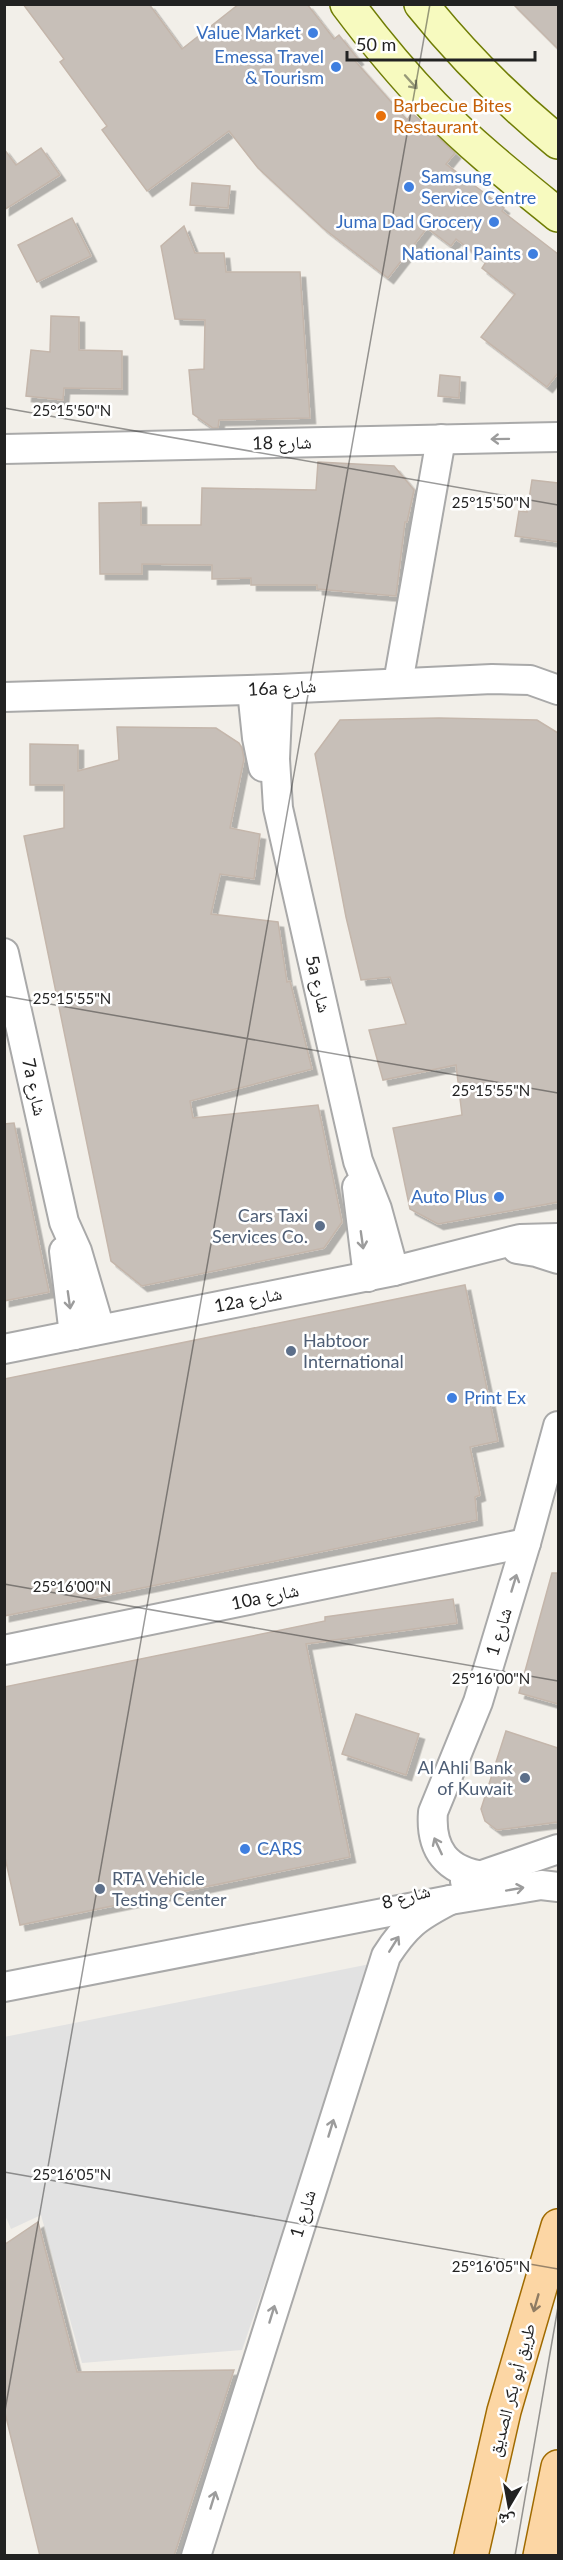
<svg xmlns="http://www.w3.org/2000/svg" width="563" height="2560" font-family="Lato,'Noto Naskh Arabic',sans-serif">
  <defs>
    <filter id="shadow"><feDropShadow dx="5.5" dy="5.5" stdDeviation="0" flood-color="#0004"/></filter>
  </defs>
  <rect width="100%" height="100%" fill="#f2efe9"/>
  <!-- parking -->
  <polygon fill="#e2e2e2" points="375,1963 242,2350 82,2363 41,2215 11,2229 5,2215 4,2037"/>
  <!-- building -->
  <g fill="#c7bfb8" stroke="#c4b6ab" stroke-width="1.5" filter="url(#shadow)">
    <polygon points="23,4 149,4 182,49 239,4 307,4 334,39 339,35 358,59 355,61 407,120 412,113 455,153 446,164 504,208 502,211 558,254 558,373 547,387 481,337 515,294 482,268 486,262 456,239 451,246 427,228 388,278 323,228 258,168 229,131 147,191 102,130 107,126 60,62 64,59"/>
    <polygon points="513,4 558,4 558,49"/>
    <polygon points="41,148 60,175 4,210 4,149 16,165"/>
    <polygon points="192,183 230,186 228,208 190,205"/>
    <polygon points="72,218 91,256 37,282 18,245"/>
    <polygon points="184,226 195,253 224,253 226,272 300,272 310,418 219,420 218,428 213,428 193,414 189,370 204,369 205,320 175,319 161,246"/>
    <polygon points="51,316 79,317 79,350 122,351 122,389 64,388 63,400 26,396 31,350 50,352"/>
    <polygon points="440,375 460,377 459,398 438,396"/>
    <polygon points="318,462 394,466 414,490 407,522 405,522 396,596 317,589 317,585 251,585 251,578 212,579 212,565 142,564 142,574 100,574 99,503 141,502 141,525 201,525 202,488 316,490"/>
    <polygon points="532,480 558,483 558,542 515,536 519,511 527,512"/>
    <polygon points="439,718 537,720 558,733 558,1202 438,1224 410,1209 393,1128 462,1115 456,1065 383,1080 369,1030 406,1024 390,977 361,980 346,917 315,754 340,720"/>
    <polygon points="117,727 216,728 239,743 242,748 244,759 230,828 260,834 254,879 220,874 211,914 278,922 287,982 290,981 312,1069 190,1101 193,1118 318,1105 342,1222 324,1248 142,1286 111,1261 24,836 64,828 64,785 30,785 30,744 78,745 78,771 119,760"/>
    <polygon points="14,1123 49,1292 4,1301 4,1124"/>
    <polygon points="465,1285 498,1441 470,1447 480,1495 475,1497 477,1520 4,1616 4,1379"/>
    <polygon points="552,1573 558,1573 558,1704 519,1693"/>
    <polygon points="453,1599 457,1623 306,1644 350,1857 20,1925 4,1853 4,1687 325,1621 325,1617"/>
    <polygon points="356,1714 419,1734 406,1775 342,1754"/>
    <polygon points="506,1731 558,1748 558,1822 497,1830 485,1821 481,1809"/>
    <polygon points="38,2222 77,2372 234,2370 174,2556 40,2556 4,2409 4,2245"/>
  </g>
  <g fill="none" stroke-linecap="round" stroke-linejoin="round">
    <!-- street casing -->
    <g stroke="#a9a9a9" stroke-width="32">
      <g id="street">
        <polyline points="4,449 558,437"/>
        <polyline points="398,683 441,439"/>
        <polyline points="278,689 275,759 278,808 358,1161 377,1209 394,1271"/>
        <polyline points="252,690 257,738 263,767"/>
        <polyline points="4,697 278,689 492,679 530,680 558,690"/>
        <polyline points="4,953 64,1222 77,1251 100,1329"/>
        <polyline points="357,1187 368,1277"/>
        <polyline points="517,1249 536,1252 558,1259"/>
        <polyline points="64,1251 74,1335"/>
        <polyline points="4,1349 394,1271 520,1239 558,1238"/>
        <polyline points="4,1650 526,1543"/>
        <path d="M484 1876C447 1871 430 1850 433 1812L478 1702 526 1543 558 1426"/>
        <polyline points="465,1881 558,1849"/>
        <polyline points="4,1987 450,1900 541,1885 558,1887"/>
        <path d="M196 2556 386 1956C406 1925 417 1917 450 1900"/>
      </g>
    </g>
    <!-- secondary casing -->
    <g stroke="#707d05" stroke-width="36">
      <g id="secondary">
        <path d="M347 4C374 40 402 74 433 106 472 146 515 180 558 215"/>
        <path d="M421 4C462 55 508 101 558 142"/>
      </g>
    </g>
    <!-- primary casing -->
    <g stroke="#a06b00" stroke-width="36">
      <g id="primary">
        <polyline points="471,2556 504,2411 558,2226"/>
        <polyline points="540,2556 558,2467"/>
      </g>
    </g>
    <!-- street -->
    <use href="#street" stroke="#fff" stroke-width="28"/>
    <!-- secondary -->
    <use href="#secondary" stroke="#f7fabf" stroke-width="33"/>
    <!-- primary -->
    <use href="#primary" stroke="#fcd6a4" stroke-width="33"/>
  </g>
  <!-- one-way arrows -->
  <defs><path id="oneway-shaft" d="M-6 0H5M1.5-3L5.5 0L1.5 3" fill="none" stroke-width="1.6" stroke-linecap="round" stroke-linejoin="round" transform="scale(1.5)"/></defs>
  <use stroke="#979978" href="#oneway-shaft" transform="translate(411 82) rotate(48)"/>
  <g stroke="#9c9c9c">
    <use href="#oneway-shaft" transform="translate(500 439) rotate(179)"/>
    <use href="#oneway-shaft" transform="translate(362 1240) rotate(82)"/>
    <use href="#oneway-shaft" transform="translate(69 1300) rotate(82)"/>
    <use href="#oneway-shaft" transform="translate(514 1583) rotate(-73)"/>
    <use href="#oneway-shaft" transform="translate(438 1846) rotate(-115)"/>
    <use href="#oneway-shaft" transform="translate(515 1889) rotate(-10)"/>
    <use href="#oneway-shaft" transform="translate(394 1944) rotate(-58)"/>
    <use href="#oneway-shaft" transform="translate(331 2128) rotate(-73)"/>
    <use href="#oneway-shaft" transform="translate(272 2314) rotate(-73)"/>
    <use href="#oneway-shaft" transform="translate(213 2500) rotate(-73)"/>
  </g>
  <use stroke="#8f7c63" href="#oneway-shaft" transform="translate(536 2303) rotate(106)"/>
  <!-- ticks -->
  <path fill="none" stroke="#222" stroke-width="1.5" stroke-opacity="0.45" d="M4 408 558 505M4 996 558 1093M4 1584 558 1681M4 2172 558 2269M4 2416 430 4M515 2556 558 2307"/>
  <!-- markers -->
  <g fill="#3f7fe0" stroke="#fff" stroke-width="2">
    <circle cx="313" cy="33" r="6"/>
    <circle cx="336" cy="67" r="6"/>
    <circle cx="409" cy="187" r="6"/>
    <circle cx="494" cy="222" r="6"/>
    <circle cx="533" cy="254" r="6"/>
    <circle cx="499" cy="1197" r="6"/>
    <circle cx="452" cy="1398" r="6"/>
    <circle cx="245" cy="1849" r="6"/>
  </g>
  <circle fill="#e8710a" stroke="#fff" stroke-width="2" cx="381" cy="116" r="6"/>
  <g fill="#5c6f8a" stroke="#fff" stroke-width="2">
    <circle cx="320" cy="1226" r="6"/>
    <circle cx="291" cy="1351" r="6"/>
    <circle cx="525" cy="1778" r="6"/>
    <circle cx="100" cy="1889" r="6"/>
  </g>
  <g text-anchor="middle" stroke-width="5" stroke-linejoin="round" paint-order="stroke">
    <!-- shop labels -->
    <g font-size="18" fill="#366cbe" stroke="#fff" text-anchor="end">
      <text x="301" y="39">Value Market</text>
      <text x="324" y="63">Emessa Travel<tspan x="324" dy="21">&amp; Tourism</tspan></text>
      <text x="421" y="183" text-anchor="start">Samsung<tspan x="421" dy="21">Service Centre</tspan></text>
      <text x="482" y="228">Juma Dad Grocery</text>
      <text x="521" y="260">National Paints</text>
      <text x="487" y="1203">Auto Plus</text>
      <text x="464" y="1404" text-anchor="start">Print Ex</text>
      <text x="257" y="1855" text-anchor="start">CARS</text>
    </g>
    <!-- food labels -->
    <g font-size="18" fill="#c56008" stroke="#fff" text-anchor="start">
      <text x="393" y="112">Barbecue Bites<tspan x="393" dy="21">Restaurant</tspan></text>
    </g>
    <!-- street labels -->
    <g font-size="18" fill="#222" stroke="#fff">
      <text transform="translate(282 443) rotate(-1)" y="6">شارع 18</text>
      <text transform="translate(282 688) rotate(-3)" y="6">16a شارع</text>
      <text transform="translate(318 984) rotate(77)" y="6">5a شارع</text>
      <text transform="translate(34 1087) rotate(78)" y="6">7a شارع</text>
      <text transform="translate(248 1300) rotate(-11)" y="6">12a شارع</text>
      <text transform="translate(265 1597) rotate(-12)" y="6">10a شارع</text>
      <text transform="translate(499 1632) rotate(-73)" y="6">شارع 1</text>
      <text transform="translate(406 1897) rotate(-15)" y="6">شارع 8</text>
      <text transform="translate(303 2214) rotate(-73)" y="6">شارع 1</text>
      <text transform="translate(512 2390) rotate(-75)" y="6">طريق أبو بكر الصديق</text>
    </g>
    <!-- service labels -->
    <g font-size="18" fill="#4e5e75" stroke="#fff" text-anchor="end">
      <text x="308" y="1222">Cars Taxi<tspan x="308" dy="21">Services Co.</tspan></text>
      <text x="303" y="1347" text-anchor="start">Habtoor<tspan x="303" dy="21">International</tspan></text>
      <text x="513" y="1774">Al Ahli Bank<tspan x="513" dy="21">of Kuwait</tspan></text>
      <text x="112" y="1885" text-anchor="start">RTA Vehicle<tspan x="112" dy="21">Testing Center</tspan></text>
    </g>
  </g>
  <g font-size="15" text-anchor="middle" fill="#222" stroke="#fff" stroke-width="5" stroke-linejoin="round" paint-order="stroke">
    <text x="72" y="416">25°15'50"N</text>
    <text x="491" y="508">25°15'50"N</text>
    <text x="72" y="1004">25°15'55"N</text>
    <text x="491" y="1096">25°15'55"N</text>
    <text x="72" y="1592">25°16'00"N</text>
    <text x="491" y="1684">25°16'00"N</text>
    <text x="72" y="2180">25°16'05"N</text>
    <text x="491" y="2272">25°16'05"N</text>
  </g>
  <!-- border -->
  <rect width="563" height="2560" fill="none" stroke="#222222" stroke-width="12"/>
  <!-- north arrow -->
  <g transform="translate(509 2506) rotate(190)" stroke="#ffffff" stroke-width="4.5" paint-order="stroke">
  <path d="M0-4.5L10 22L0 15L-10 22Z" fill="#222222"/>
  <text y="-9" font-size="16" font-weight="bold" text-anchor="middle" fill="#222222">ش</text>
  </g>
  <!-- scale -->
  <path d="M347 51v9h188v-9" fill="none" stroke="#222222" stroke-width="3"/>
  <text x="356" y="51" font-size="18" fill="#222222" stroke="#ffffff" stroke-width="4.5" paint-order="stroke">50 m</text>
</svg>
